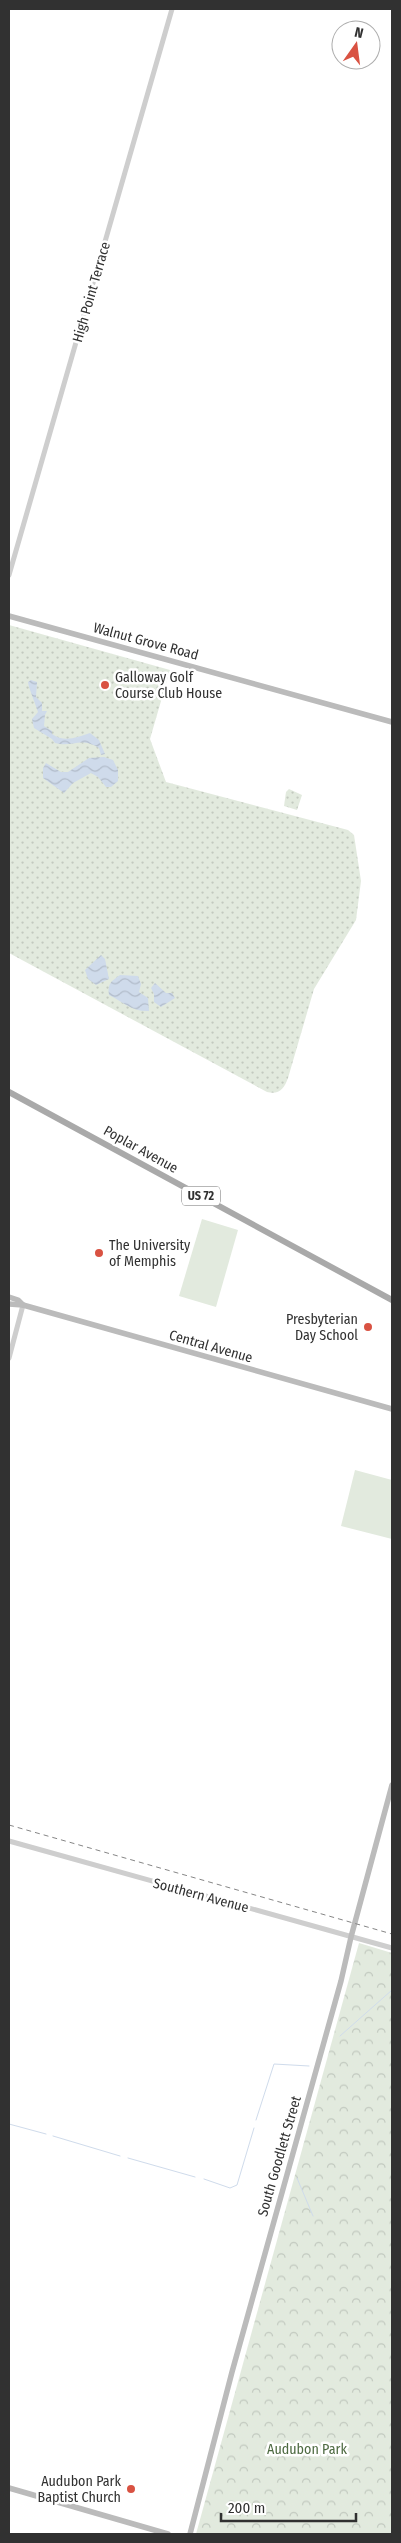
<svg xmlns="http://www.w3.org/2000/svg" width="401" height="2543" font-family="'Fira Sans Condensed',sans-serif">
  <defs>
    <pattern id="grass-dots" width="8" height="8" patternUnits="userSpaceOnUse" patternTransform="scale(1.25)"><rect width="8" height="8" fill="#e2eade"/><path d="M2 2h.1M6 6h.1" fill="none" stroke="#c2c9bf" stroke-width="1.8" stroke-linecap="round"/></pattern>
    <pattern id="forest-crowns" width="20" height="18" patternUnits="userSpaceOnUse" patternTransform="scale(1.25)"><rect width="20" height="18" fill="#e2eade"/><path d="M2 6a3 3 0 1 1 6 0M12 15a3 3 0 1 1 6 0" fill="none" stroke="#c2c9bf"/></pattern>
    <pattern id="water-waves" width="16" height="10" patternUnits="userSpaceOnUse" patternTransform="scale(1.25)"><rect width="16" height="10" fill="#cfdbeb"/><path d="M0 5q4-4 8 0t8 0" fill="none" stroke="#b2bcca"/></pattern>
  </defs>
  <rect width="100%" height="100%" fill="#fff"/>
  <!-- grass -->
  <g fill="url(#grass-dots)">
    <path d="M9 625 170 670 150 739 166 782 348 830 354 835 361 881 356 920 314 989 288 1078C284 1089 279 1095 267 1092L9 953Z"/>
    <polygon points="289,789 302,795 297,810 284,806 286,792"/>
  </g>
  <!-- forest -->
  <polygon fill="url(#forest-crowns)" points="359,1943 392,1953 392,2534 196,2534"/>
  <!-- garden -->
  <g fill="#e2eade">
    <polygon points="202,1219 238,1230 216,1307 179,1296"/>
    <polygon points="355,1470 392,1480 392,1539 341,1526"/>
  </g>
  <!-- water -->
  <g fill="url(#water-waves)">
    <path d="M31 680 37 682 36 697 42 703V711H47L45 715 44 726 52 731V734C65 743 77 737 90 733L99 740 105 754 101 755 99 748C80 736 73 748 55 743L52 739 34 728 32 719 38 712 29 687 28 682Z"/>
    <polygon points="104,757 113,760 118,770 118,781 111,787 106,787 98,777 91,773 73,783 64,793 43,778 43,768 46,763 61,772 68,772 89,758"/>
    <polygon points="101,955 105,959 109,979 96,985 88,979 85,970"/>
    <path d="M120 975 138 976 141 984 139 992 148 998 149 1011C132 1012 123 1002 109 995 107 983 112 981 120 975Z"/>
    <polygon points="155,983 166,993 172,993 175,998 161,1007 154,1002 154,994 151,988"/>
  </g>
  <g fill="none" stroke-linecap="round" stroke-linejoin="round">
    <!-- stream -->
    <g stroke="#cfdbeb" stroke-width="1">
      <polyline points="340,2036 392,1990"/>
      <polyline points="256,2120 274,2064 309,2066"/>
      <polyline points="9,2124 46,2134"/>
      <polyline points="53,2136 120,2156"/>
      <polyline points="128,2158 195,2177"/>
      <polyline points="297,2178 313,2216"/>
      <polyline points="204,2179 230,2188 237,2185 254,2128"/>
      <polyline points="387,2534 392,2533"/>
    </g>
    <!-- tertiary -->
    <g stroke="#cecece" stroke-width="5">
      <polyline points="9,575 172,9"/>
      <polyline points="9,1358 23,1305"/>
      <polyline points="9,1841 392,1948"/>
    </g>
    <!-- secondary -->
    <g stroke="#bbb" stroke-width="5.5">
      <polyline points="9,616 392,722"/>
      <polyline points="9,1297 18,1300 23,1305"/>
      <polyline points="9,1304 23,1305 392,1409"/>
      <polyline points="9,2488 168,2534"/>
      <polyline points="190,2534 232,2372 341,1981 351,1937 392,1785"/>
    </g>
    <!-- primary -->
    <polyline stroke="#a9a9a9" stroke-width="6" points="9,1092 392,1300"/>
    <!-- rail -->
    <polyline stroke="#868686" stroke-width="1" stroke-dasharray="5 4" stroke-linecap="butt" points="9,1825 392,1934"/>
  </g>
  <!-- markers -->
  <g fill="#d95242" stroke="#fff" stroke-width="2">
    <circle cx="105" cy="685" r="5"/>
    <circle cx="99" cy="1253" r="5"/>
    <circle cx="368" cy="1327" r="5"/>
    <circle cx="131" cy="2489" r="5"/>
  </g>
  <g text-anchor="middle" stroke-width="5" stroke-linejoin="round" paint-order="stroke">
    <!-- shield labels -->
    <rect fill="#fff" stroke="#6f6f6f" stroke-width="1" x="182" y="1186.5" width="38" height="19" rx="4"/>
    <g font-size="12" font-weight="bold" fill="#313131">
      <text x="201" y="1200">US 72</text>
    </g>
    <!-- street labels -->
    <g font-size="14" fill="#313131" stroke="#fff">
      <text transform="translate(91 292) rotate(-74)" y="5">High Point Terrace</text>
      <text transform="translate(146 641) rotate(15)" y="5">Walnut Grove Road</text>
      <text transform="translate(141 1149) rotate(29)" y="5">Poplar Avenue</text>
      <text transform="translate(211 1346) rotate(16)" y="5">Central Avenue</text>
      <text transform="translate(201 1895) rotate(15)" y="5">Southern Avenue</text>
      <text transform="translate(279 2156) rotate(-74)" y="5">South Goodlett Street</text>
    </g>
    <!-- poi labels -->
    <g font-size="14" fill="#313131" stroke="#fff" text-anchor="start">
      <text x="115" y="682">Galloway Golf<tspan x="115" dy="16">Course Club House</tspan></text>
      <text x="109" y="1250">The University<tspan x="109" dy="16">of Memphis</tspan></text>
      <text x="358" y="1324" text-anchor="end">Presbyterian<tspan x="358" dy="16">Day School</tspan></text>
      <text x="121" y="2486" text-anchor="end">Audubon Park<tspan x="121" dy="16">Baptist Church</tspan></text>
    </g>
    <!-- park labels -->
    <g font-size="14" fill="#4d6a41" stroke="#fff">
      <text x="307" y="2454">Audubon Park</text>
    </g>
  </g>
  <!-- border -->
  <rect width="401" height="2543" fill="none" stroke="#313131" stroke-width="20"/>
  <!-- north arrow -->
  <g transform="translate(356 45) rotate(14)"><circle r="24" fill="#ffffff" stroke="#adadad"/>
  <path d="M0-4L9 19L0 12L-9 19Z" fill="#d95242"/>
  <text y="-8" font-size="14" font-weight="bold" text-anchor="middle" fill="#313131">N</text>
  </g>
  <!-- scale -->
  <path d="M221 2513v8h135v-8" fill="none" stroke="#313131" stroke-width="2.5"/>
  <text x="228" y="2513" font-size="15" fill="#313131" stroke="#ffffff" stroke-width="4" paint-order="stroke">200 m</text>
</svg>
